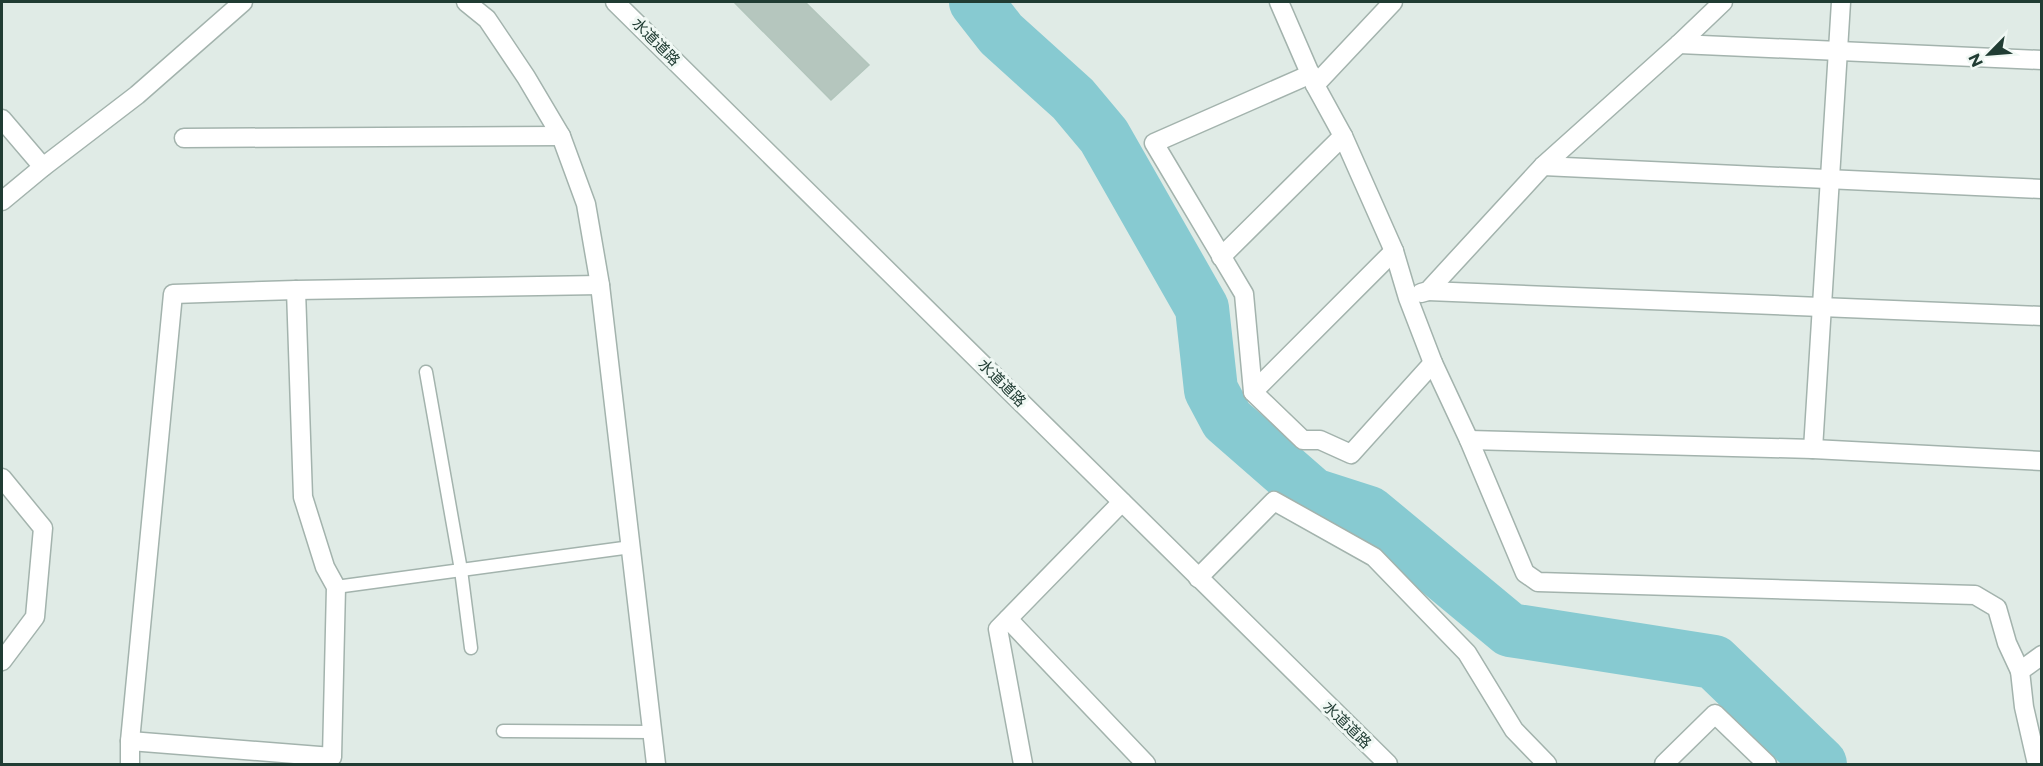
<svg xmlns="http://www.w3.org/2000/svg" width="2043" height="766" font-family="Montserrat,'Noto Sans JP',sans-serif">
  <rect width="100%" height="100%" fill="#e0ebe6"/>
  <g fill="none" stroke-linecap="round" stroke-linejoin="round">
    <!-- river -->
    <polyline stroke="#87cad1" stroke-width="54" points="976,2 1001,34 1073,99 1104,136 1202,308 1211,390 1227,420 1313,495 1369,513 1510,630 1714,662 1820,764"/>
  </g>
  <!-- building -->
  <polygon fill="#b5c6be" stroke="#b2c5bc" stroke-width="1.5" points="734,2 805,2 869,65 831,100"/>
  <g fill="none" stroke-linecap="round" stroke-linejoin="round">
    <!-- service casing -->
    <g stroke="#a3b3ad" stroke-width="15">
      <g id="service">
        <polyline points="426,372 461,570 471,648"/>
        <polyline points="336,587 631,547"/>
        <polyline points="503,731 652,732"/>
      </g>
    </g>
    <!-- minor casing -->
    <g stroke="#a3b3ad" stroke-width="21">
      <g id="minor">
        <polyline points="466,2 487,19 526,77 561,136 586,204 600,285 656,764"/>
        <polyline points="1279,2 1315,85 1343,136 1394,251 1408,298 1433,363 1469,440 1525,573 1538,582 1975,595 1997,608 2007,643 2020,671"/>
        <polyline points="1679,44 2042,60"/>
        <polyline points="1311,74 1154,143 1244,294 1253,392 1303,440 1320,440 1351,454 1433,363"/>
        <polyline points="1315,85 1393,2"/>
        <polyline points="2,119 43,167"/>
        <polyline points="184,138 561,136"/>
        <polyline points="1543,166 2042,189"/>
        <polyline points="2,201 43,167 137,95 243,2"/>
        <polyline points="1221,257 1343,136"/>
        <polyline points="1428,291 2042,316"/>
        <polyline points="1421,293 1428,291 1543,166 1679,44 1723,2"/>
        <polyline points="1253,392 1394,251"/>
        <polyline points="1469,440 1813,449 2042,461"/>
        <polyline points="1813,449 1841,2"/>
        <polyline points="2,478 43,528 35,617 2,661"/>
        <polyline points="1198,578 1274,501 1374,557 1467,653 1514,730 1547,764"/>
        <polyline points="1008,619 1146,764"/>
        <polyline points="130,741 332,757 336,587 325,567 303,497 296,290"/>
        <polyline points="130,764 130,741 173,294 296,290 600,285"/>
        <polyline points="1023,764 998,629 1122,502"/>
        <polyline points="1664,764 1715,714 1767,764"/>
        <polyline points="2037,764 2024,707 2020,671 2042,655"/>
      </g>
    </g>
    <!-- tertiary casing -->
    <g stroke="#a3b3ad" stroke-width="21">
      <polyline id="tertiary" points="615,2 1388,764"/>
    </g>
    <!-- service -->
    <use href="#service" stroke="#fff" stroke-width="12"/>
    <!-- minor -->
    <use href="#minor" stroke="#fff" stroke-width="18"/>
    <!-- tertiary -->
    <use href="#tertiary" stroke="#fff" stroke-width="18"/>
  </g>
  <g text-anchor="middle" stroke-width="6" stroke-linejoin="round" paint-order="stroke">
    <!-- street labels -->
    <g font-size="15" fill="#203c33" stroke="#f0f8f4">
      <text transform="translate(656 42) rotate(45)" y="5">水道道路</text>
      <text transform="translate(1002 383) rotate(45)" y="5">水道道路</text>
      <text transform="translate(1347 725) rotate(44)" y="5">水道道路</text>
    </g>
  </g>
  <!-- border -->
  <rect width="2043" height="766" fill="none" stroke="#203c33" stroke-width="6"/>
  <!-- north arrow -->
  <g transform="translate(1989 54) rotate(245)" stroke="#f0f8f4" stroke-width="4.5" paint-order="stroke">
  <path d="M0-4.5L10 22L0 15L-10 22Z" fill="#203c33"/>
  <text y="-9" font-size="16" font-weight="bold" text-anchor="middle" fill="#203c33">N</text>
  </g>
</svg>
